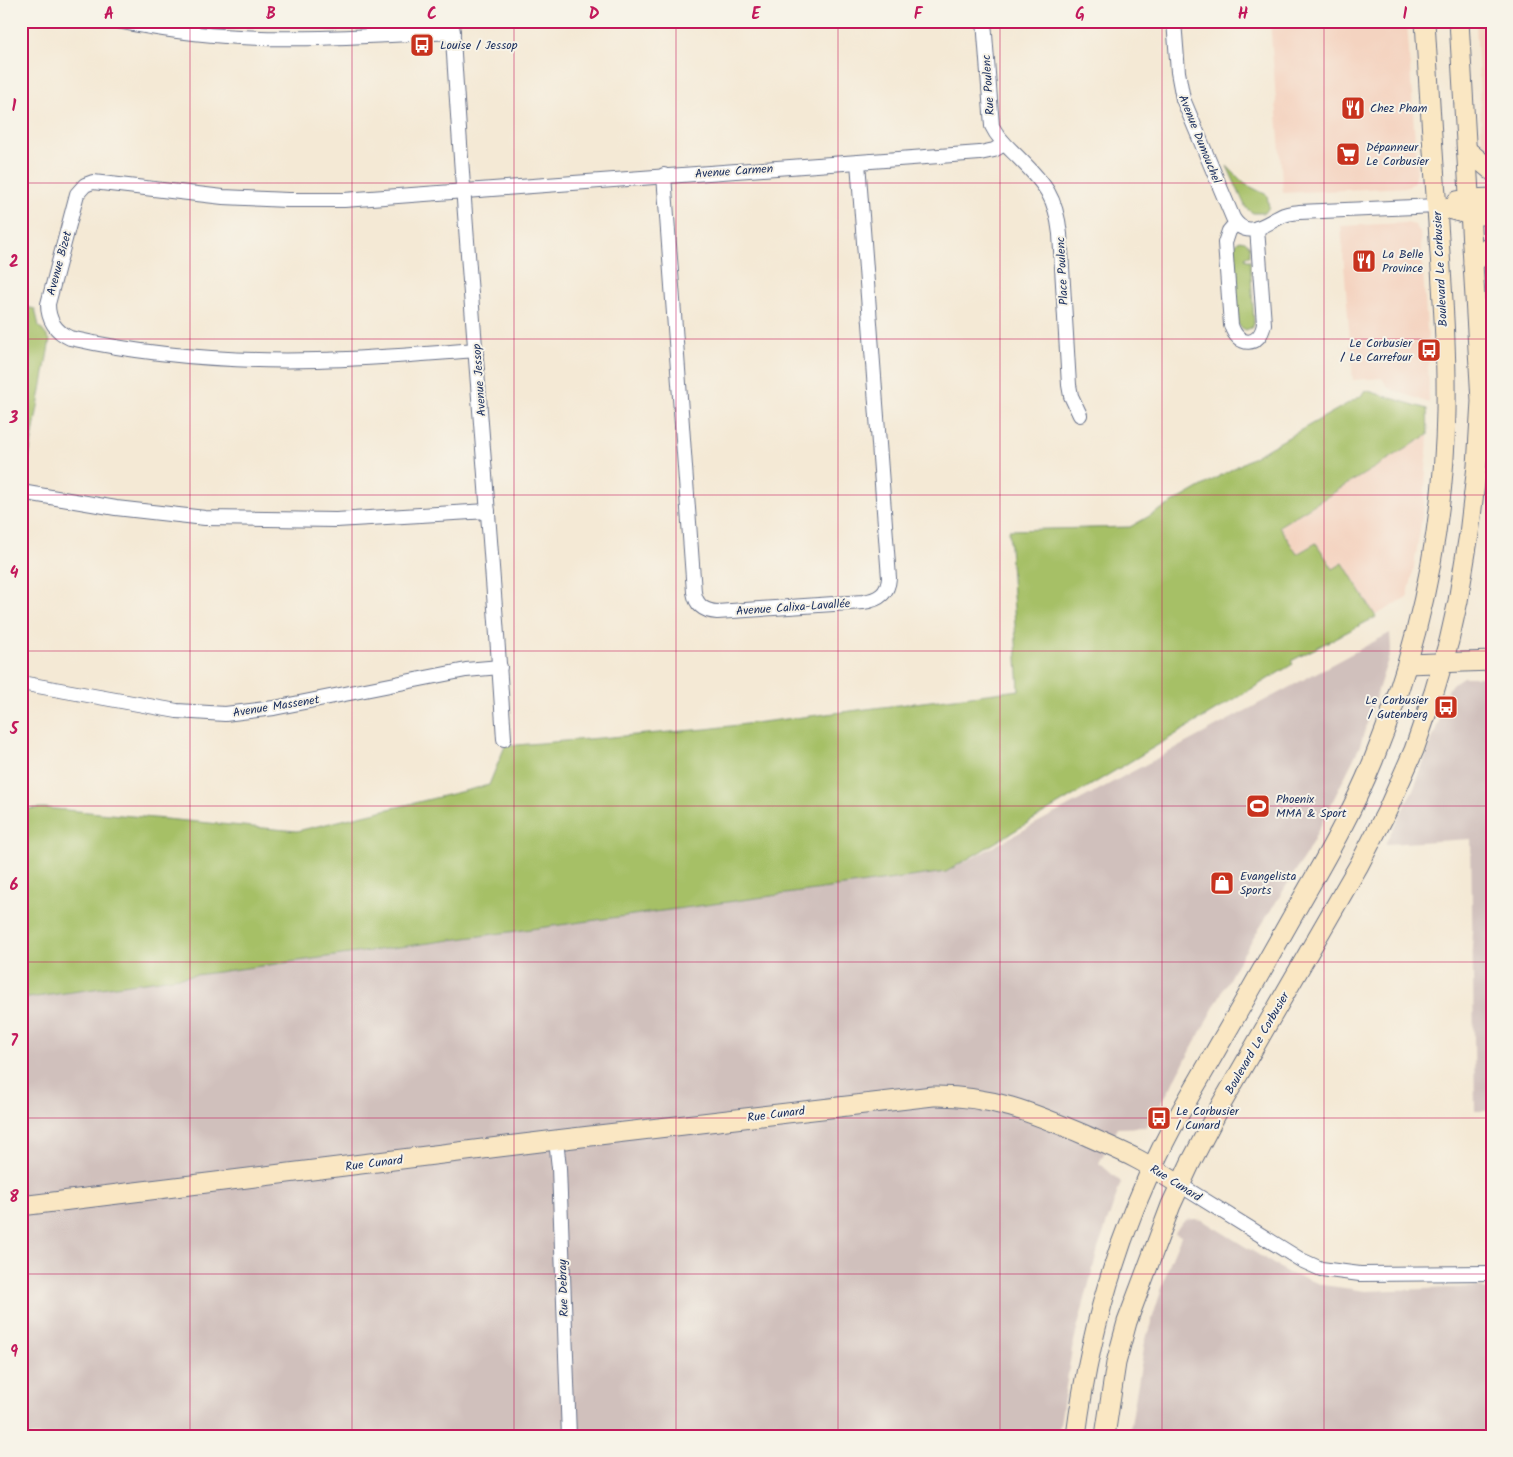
<svg xmlns="http://www.w3.org/2000/svg" width="1513" height="1457" font-family="Kalam,sans-serif">
  <rect width="100%" height="100%" fill="#f7f3e8"/>
  <filter id="ink" filterUnits="userSpaceOnUse"><feTurbulence type="fractalNoise" baseFrequency=".02" numOctaves="2"/><feDisplacementMap in="SourceGraphic" scale="10" xChannelSelector="R" yChannelSelector="G"/><feConvolveMatrix kernelMatrix="1 2 1 2 8 2 1 2 1" color-interpolation-filters="sRGB"/></filter>
  <filter id="wash" filterUnits="userSpaceOnUse"><feTurbulence type="fractalNoise" baseFrequency=".0096" numOctaves="4" result="noise"/><feDisplacementMap in="SourceGraphic" scale="20" xChannelSelector="R" yChannelSelector="G"/><feGaussianBlur stdDeviation="1.12" result="paint"/><feColorMatrix in="noise" values="0 0 0 0 0 0 0 0 0 0 0 0 0 0 0 0 0 1.4 0 .05"/><feComposite in="paint" operator="in"/></filter>
  <g filter="url(#wash)">
    <rect width="100%" height="100%" fill="#f4e9d5"/>
    <!-- built -->
    <g fill="#f4d3c0">
      <polygon points="1270,21 1407,21 1417,172 1413,183 1408,187 1283,193"/>
      <polygon points="1476,21 1492,21 1492,159 1482,141"/>
      <polygon points="1406,223 1415,225 1420,232 1428,342 1423,343 1423,350 1428,351 1429,403 1388,388 1382,378 1353,380 1341,226"/>
      <polygon points="1428,435 1424,505 1412,578 1407,598 1291,661 1279,526"/>
      <polygon points="1492,492 1492,570 1484,570 1490,510"/>
    </g>
    <!-- industrial -->
    <g fill="#d0c0bc">
      <polygon points="1390,633 1391,650 1359,748 1307,853 1237,964 1171,1087 1146,1127 1117,1128 1099,1163 1121,1182 1098,1249 1072,1349 1058,1436 21,1436 21,999 946,872"/>
      <polygon points="1463,677 1492,677 1492,1111 1475,1111 1471,839 1385,844 1414,788 1440,718 1448,690 1452,684"/>
      <polygon points="1194,1219 1202,1220 1288,1273 1323,1285 1366,1291 1480,1287 1492,1293 1492,1436 1129,1436 1145,1342 1170,1262 1181,1236 1175,1233 1180,1225 1186,1220"/>
    </g>
    <!-- green -->
    <g fill="#a6c066" stroke="#607862">
      <polygon points="1227,166 1245,184 1267,195 1269,207 1265,213 1253,213 1246,208"/>
      <polygon points="1239,240 1245,241 1250,246 1250,256 1245,257 1246,260 1250,260 1254,322 1253,327 1246,330 1240,327 1238,323 1234,246"/>
      <polygon points="21,306 35,309 39,326 50,340 25,479 21,478"/>
      <polygon points="1365,390 1427,409 1428,435 1279,526 1297,554 1316,543 1333,569 1343,563 1376,617 1291,661 1293,664 946,872 21,999 21,809 44,808 297,831 489,785 505,746 706,729 1019,690 1009,530 1130,527 1361,396"/>
    </g>
  </g>
  <g filter="url(#ink)">
    <g fill="none" stroke-linecap="round" stroke-linejoin="round">
      <!-- street casing -->
      <g stroke="#677088" stroke-width="16">
        <g id="street">
          <path d="M117 21C157 29 198 35 239 37 310 41 382 35 453 32"/>
          <path d="M452 21C466 261 489 499 504 739"/>
          <path d="M984 21 992 126C998 139 1009 148 1019 158 1045 184 1056 197 1060 234L1069 385 1071 396 1080 415"/>
          <path d="M1174 21 1178 72 1183 99 1233 218C1247 242 1267 222 1284 215 1289 213 1294 213 1299 212L1437 206"/>
          <path d="M664 175 694 592C696 605 704 611 717 612L863 602C878 600 888 594 889 578L858 162"/>
          <path d="M1236 223 1229 231 1225 243 1231 325C1238 348 1260 347 1264 324L1257 228"/>
          <path d="M477 350C423 354 370 359 317 360 235 362 150 356 70 338 56 332 48 320 48 304L77 194 85 185 93 182 223 197 288 200H344L980 153 994 150 1004 144"/>
          <polyline points="21,492 116,508 205,518 336,520 488,511"/>
          <polyline points="21,683 177,711 225,714 274,708 466,670 500,667"/>
          <polyline points="556,1140 559,1168 569,1436"/>
          <polyline points="1180,1185 1301,1260 1321,1269 1360,1274 1492,1273"/>
        </g>
      </g>
      <!-- secondary casing -->
      <g stroke="#677088" stroke-width="21">
        <g id="secondary">
          <polyline points="1467,150 1492,171"/>
          <polyline points="1457,201 1470,199 1492,198"/>
          <polyline points="1437,206 1471,215 1492,215"/>
          <polyline points="1473,264 1492,244"/>
          <polyline points="1407,664 1492,661"/>
          <path d="M21 1206 556 1140 933 1096C990 1095 1033 1113 1085 1135 1102 1143 1120 1150 1137 1159 1152 1167 1166 1176 1180 1185"/>
          <path d="M1076 1436C1089 1334 1118 1234 1164 1143 1181 1109 1201 1077 1219 1045 1247 997 1274 949 1301 901 1327 856 1353 810 1373 761 1418 650 1444 531 1446 411 1447 348 1442 285 1438 223 1433 156 1429 89 1425 21"/>
          <polyline points="1105,1436 1116,1363 1127,1322 1171,1205 1190,1164 1222,1103 1359,865 1387,811 1414,750 1434,692 1449,641 1458,601 1469,534 1477,466 1481,401 1459,21"/>
        </g>
      </g>
      <!-- street -->
      <use href="#street" stroke="#fff" stroke-width="14"/>
      <!-- secondary -->
      <use href="#secondary" stroke="#fae7c3" stroke-width="19"/>
    </g>
  </g>
  <!-- grid -->
  <path fill="none" stroke="#c2185b" stroke-width="1" stroke-opacity="0.55" d="M190 21V1436M352 21V1436M514 21V1436M676 21V1436M838 21V1436M1000 21V1436M1162 21V1436M1324 21V1436M21 183H1492M21 339H1492M21 495H1492M21 651H1492M21 806H1492M21 962H1492M21 1118H1492M21 1274H1492"/>
  <!-- icons -->
  <defs>
    <g id="bus-square" transform="scale(1.25)"><rect x="-9" y="-9" width="18" height="18" rx="4" fill="#c8321e" stroke="#f7f3e8"/><path d="M-5-6H5V4H4V6H2V4H-2V6H-4V4H-5ZM-3.5-4V0h7V-4ZM-3.5 1.2v1.5H-2V1.2ZM2 1.2v1.5H3.5V1.2Z" fill="#fff"/></g>
    <g id="restaurant-square" transform="scale(1.25)"><rect x="-9" y="-9" width="18" height="18" rx="4" fill="#c8321e" stroke="#f7f3e8"/><path d="M-5-6h1v4h1v-4h1v4h1v-4h1v5L-1.5 .5V6h-2V.5L-5-1ZM5-6V6H3V1.5H1.5Q1.5-4 5-6Z" fill="#fff"/></g>
    <g id="supermarket-square" transform="scale(1.25)"><rect x="-9" y="-9" width="18" height="18" rx="4" fill="#c8321e" stroke="#f7f3e8"/><path d="M-6-5.5h2.5l.6 2H6L4.5 2H-2.5L-4.4-4H-6ZM-1.5 3.2a1.3 1.3 0 1 0 .1 0ZM3 3.2a1.3 1.3 0 1 0 .1 0Z" fill="#fff"/></g>
    <g id="stadium-square" transform="scale(1.25)"><rect x="-9" y="-9" width="18" height="18" rx="4" fill="#c8321e" stroke="#f7f3e8"/><path d="M0-5a6.5 5 0 1 0 0 10a6.5 5 0 1 0 0-10ZM-3.5-1.8h7v3.6h-7Z" fill="#fff"/></g>
    <g id="shop-square" transform="scale(1.25)"><rect x="-9" y="-9" width="18" height="18" rx="4" fill="#c8321e" stroke="#f7f3e8"/><path d="M-5-2.5h2.3a2.7 3.5 0 0 1 5.4 0H5L5.5 6h-11ZM-1.5-2.5h3a1.5 2.3 0 0 0-3 0Z" fill="#fff"/></g>
  </defs>
  <g fill-rule="evenodd">
    <use href="#bus-square" x="422" y="45"/>
    <use href="#restaurant-square" x="1353" y="108"/>
    <use href="#supermarket-square" x="1348" y="154"/>
    <use href="#restaurant-square" x="1364" y="261"/>
    <use href="#bus-square" x="1429" y="350"/>
    <use href="#bus-square" x="1446" y="707"/>
    <use href="#stadium-square" x="1258" y="806"/>
    <use href="#shop-square" x="1222" y="883"/>
    <use href="#bus-square" x="1159" y="1118"/>
  </g>
  <g text-anchor="middle" stroke-width="4" stroke-linejoin="round" paint-order="stroke">
    <!-- poi labels -->
    <g font-size="12" fill="#1b2f5e" stroke="#f7f3e8" text-anchor="start">
      <text x="440" y="49">Louise / Jessop</text>
      <text x="1370" y="112">Chez Pham</text>
      <text x="1366" y="151">Dépanneur<tspan x="1366" dy="14">Le Corbusier</tspan></text>
      <text x="1382" y="258">La Belle<tspan x="1382" dy="14">Province</tspan></text>
      <text x="1412" y="347" text-anchor="end">Le Corbusier<tspan x="1412" dy="14">/ Le Carrefour</tspan></text>
      <text x="1428" y="704" text-anchor="end">Le Corbusier<tspan x="1428" dy="14">/ Gutenberg</tspan></text>
      <text x="1276" y="803">Phoenix<tspan x="1276" dy="14">MMA &amp; Sport</tspan></text>
      <text x="1240" y="880">Evangelista<tspan x="1240" dy="14">Sports</tspan></text>
      <text x="1176" y="1115">Le Corbusier<tspan x="1176" dy="14">/ Cunard</tspan></text>
    </g>
    <!-- street labels -->
    <g font-size="12" fill="#1b2f5e" stroke="#f7f3e8">
      <text transform="translate(988 85) rotate(-94)" y="4">Rue Poulenc</text>
      <text transform="translate(1200 139) rotate(68)" y="4">Avenue Dumouchel</text>
      <text transform="translate(734 171) rotate(-4)" y="4">Avenue Carmen</text>
      <text transform="translate(59 263) rotate(-75)" y="4">Avenue Bizet</text>
      <text transform="translate(1440 269) rotate(-93)" y="4">Boulevard Le Corbusier</text>
      <text transform="translate(1062 271) rotate(-93)" y="4">Place Poulenc</text>
      <text transform="translate(479 380) rotate(-94)" y="4">Avenue Jessop</text>
      <text transform="translate(793 607) rotate(-4)" y="4">Avenue Calixa-Lavallée</text>
      <text transform="translate(276 706) rotate(-9)" y="4">Avenue Massenet</text>
      <text transform="translate(1257 1043) rotate(-60)" y="4">Boulevard Le Corbusier</text>
      <text transform="translate(776 1114) rotate(-7)" y="4">Rue Cunard</text>
      <text transform="translate(374 1163) rotate(-7)" y="4">Rue Cunard</text>
      <text transform="translate(1176 1183) rotate(32)" y="4">Rue Cunard</text>
      <text transform="translate(563 1288) rotate(-92)" y="4">Rue Debray</text>
    </g>
  </g>
  <!-- margin -->
  <rect width="1513" height="1457" fill="none" stroke="#f7f3e8" stroke-width="55"/>
  <rect x="28" y="28" width="1458" height="1402" fill="none" stroke="#c2185b" stroke-width="2"/>
  <g font-size="16" text-anchor="middle" font-weight="bold" fill="#c2185b">
    <text x="109" y="19">A</text>
    <text x="271" y="19">B</text>
    <text x="432" y="19">C</text>
    <text x="594" y="19">D</text>
    <text x="756" y="19">E</text>
    <text x="918" y="19">F</text>
    <text x="1080" y="19">G</text>
    <text x="1243" y="19">H</text>
    <text x="1405" y="19">I</text>
    <text x="14" y="111">1</text>
    <text x="14" y="267">2</text>
    <text x="14" y="423">3</text>
    <text x="14" y="578">4</text>
    <text x="14" y="734">5</text>
    <text x="14" y="890">6</text>
    <text x="14" y="1046">7</text>
    <text x="14" y="1202">8</text>
    <text x="14" y="1357">9</text>
  </g>
</svg>
